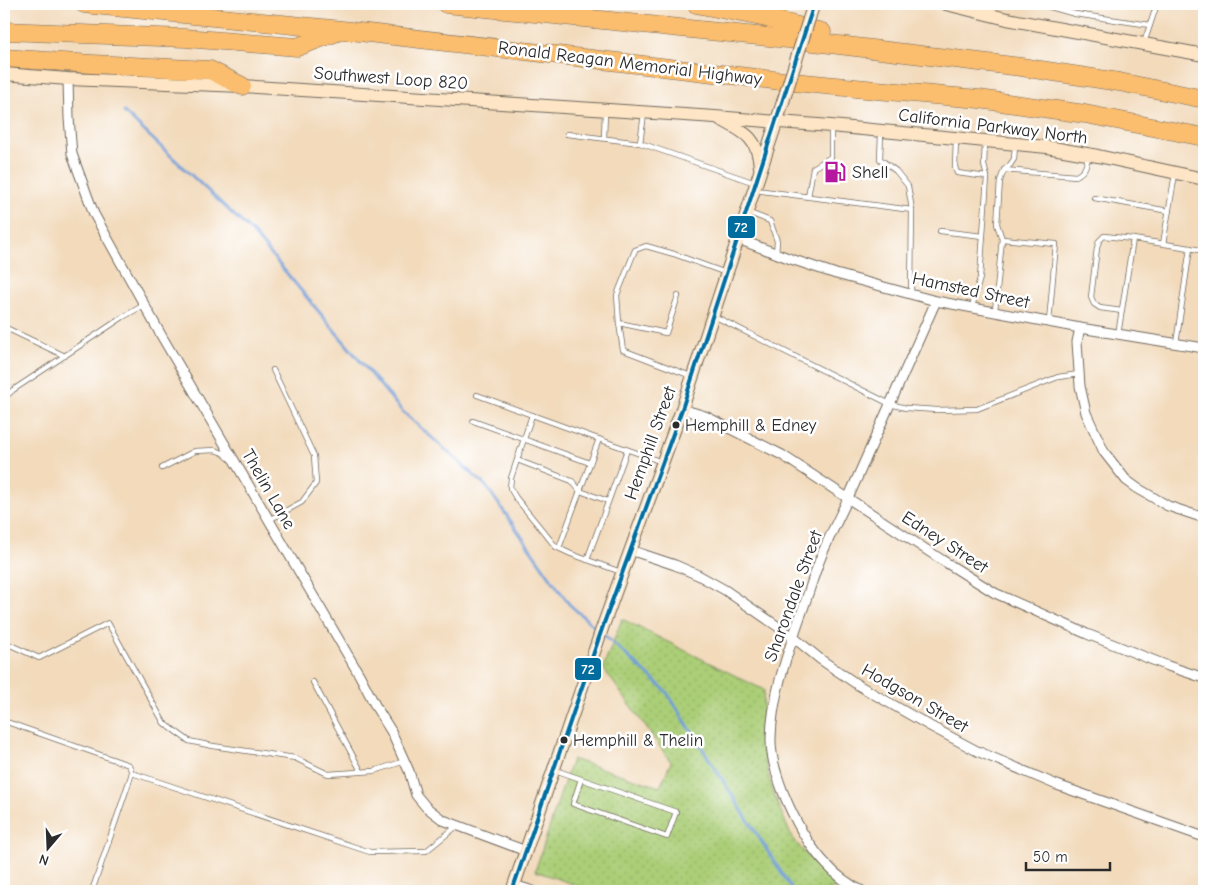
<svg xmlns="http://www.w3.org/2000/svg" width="1208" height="895" font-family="'Comic Neue',sans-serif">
  <defs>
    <pattern id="grass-dots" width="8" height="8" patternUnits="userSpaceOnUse" patternTransform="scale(1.25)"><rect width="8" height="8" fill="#abce77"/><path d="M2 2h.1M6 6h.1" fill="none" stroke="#93b167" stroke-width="1.8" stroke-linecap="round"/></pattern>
  </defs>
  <rect width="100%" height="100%" fill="#fff"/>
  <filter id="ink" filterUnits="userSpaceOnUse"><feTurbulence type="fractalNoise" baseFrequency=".02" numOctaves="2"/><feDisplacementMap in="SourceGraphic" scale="10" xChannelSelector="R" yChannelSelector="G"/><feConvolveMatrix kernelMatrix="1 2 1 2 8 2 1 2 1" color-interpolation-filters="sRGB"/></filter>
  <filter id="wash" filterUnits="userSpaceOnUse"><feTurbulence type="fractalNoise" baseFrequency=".0096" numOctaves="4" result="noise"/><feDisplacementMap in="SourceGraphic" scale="20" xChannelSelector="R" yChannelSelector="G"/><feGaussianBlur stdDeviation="1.12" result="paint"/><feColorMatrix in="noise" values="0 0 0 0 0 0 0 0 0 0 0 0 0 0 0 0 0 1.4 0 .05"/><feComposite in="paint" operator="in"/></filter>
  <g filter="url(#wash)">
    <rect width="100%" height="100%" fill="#f2dabb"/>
    <!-- grass -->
    <polygon fill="url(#grass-dots)" stroke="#6b7c51" points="622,619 764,690 761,743 773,792 792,838 836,887 830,891 593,891 535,871 572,759 660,787 671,762 603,668"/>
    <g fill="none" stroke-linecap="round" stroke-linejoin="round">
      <!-- stream -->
      <g stroke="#6e9cd7" stroke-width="3">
        <polyline points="124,112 253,233 402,411 486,486 569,604 598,630"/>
        <polyline points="603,634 666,691 793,891"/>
      </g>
    </g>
  </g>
  <g filter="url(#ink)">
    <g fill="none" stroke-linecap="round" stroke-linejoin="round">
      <!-- lane casing -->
      <g stroke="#71685d" stroke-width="6">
        <g id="lane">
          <polyline points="1040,4 1075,14 1150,25"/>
          <polyline points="991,14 994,4"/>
          <polyline points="1144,43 1157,4"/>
          <polyline points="881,133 880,159 896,171 908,186 912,210 911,294"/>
          <polyline points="567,134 640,143 755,183"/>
          <polyline points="604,138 605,112"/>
          <polyline points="956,139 955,167 957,173 987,177 984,165 985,142"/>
          <polyline points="640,143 644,114"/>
          <path d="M1004 170 1076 176C1085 171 1086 167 1088 157"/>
          <polyline points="755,190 912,210"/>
          <polyline points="808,197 813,168 831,157 831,128"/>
          <polyline points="1094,198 1169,211"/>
          <polyline points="747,212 770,221 777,241 776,254"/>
          <polyline points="940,231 983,236"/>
          <polyline points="1002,239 997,224 1000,181 1004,170 1010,165 1014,159 1015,146"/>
          <polyline points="1163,244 1175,174"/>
          <polyline points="1190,248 1204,251"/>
          <polyline points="972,307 980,278 987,177"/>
          <polyline points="995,311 1002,239 1056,244 1049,322"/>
          <polyline points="1122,311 1100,308 1094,304 1091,297 1097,248 1099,241 1104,236 1133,239"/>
          <polyline points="714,316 890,404 906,408 937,410 977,409 1058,377 1079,374"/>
          <polyline points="619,323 666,333 678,296"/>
          <polyline points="4,327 65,356"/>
          <polyline points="1118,335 1133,239 1190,248 1176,344"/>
          <polyline points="691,376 623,350 619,323 617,295 635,250 646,246 674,254 726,273"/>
          <polyline points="477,395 532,415"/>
          <polyline points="4,398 13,390 123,317 144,305"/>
          <polyline points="473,421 590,463"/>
          <polyline points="517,460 572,481 580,491 608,501"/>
          <polyline points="162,468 195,451 215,450 223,453 230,459"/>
          <polyline points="269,520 302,502 316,483 314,456 273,370"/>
          <polyline points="559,548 599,439"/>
          <polyline points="587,560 627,450"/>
          <polyline points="621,572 571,554 556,547 516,498 510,488 511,478 532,415 662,462"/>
          <polyline points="4,642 39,658 108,623 164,723 189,741 213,746 295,758 328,774 374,771 405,761"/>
          <polyline points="313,682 361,771"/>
          <polyline points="4,721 129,765 132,773"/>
          <polyline points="555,770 581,779 573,804 667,837 676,812 581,779"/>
          <polyline points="92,891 132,773 370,852 426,851 457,826"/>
        </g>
      </g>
      <!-- street casing -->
      <g stroke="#71685d" stroke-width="11">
        <g id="street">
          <polyline points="68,79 69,118 72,154 94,214 161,335 360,676 376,707 391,731 409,771 416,795 426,807 443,820 526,851"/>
          <polyline points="738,239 791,259 836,274 936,301 1080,328 1204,348"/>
          <polyline points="1080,328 1077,342 1080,386 1086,413 1104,452 1126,480 1137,488 1168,506 1204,518"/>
          <polyline points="682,409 705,416 782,455 942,560 995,593 1087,634 1168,666 1204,678"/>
          <polyline points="630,550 675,565 698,575 725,590 793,637 820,659 858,685 930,726 977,751 1057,785 1204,837"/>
          <polyline points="514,885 533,891"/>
          <path d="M862 891C848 884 836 875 826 864 800 837 770 775 771 738 772 696 787 655 800 617 808 596 814 573 823 552 831 533 841 514 850 494 879 430 907 365 936 301"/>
        </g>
      </g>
      <!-- secondary casing -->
      <g stroke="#71685d" stroke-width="14">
        <g id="secondary">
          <polyline points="946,4 1007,19 1204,55"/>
          <polyline points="4,74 68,79 242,86 715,117 831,126 1047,147 1098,156 1204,179"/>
          <path d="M720 119C744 132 758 137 760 167"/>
          <polyline points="512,891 604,623 682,409 783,102"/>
        </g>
      </g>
      <!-- highway casing -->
      <g stroke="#71685d" stroke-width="19">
        <g id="highway">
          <polyline points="84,4 342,30 773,80 876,90 979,99 1085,114 1204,137"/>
          <polyline points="446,4 797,40 1021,67 1119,82 1204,99"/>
          <polyline points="696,4 766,18 822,32"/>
          <polyline points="4,31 185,38 297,47 340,31"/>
          <polyline points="4,58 92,64 210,70 242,86"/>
        </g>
      </g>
      <!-- lane -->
      <use href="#lane" stroke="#fff" stroke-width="4.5"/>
      <!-- street -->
      <use href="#street" stroke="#fff" stroke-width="9"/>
      <!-- secondary -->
      <use href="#secondary" stroke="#fde5c5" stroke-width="12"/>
      <!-- highway -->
      <use href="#highway" stroke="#fbbd6e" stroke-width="18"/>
      <!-- secondary-bridge casing -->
      <g stroke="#71685d" stroke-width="14" stroke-linecap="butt">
        <polyline id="secondary-bridge" points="783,102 813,6"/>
      </g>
      <!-- secondary-bridge -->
      <use href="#secondary-bridge" stroke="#fde5c5" stroke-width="12"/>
      <!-- bus-1 casing -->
      <g stroke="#fff" stroke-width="8">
        <polyline id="bus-1" points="512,891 604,623 682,409 814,4"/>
      </g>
      <!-- bus-1 -->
      <use href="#bus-1" stroke="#006d9e" stroke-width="4"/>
    </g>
  </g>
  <!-- icons -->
  <defs>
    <g id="fuel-bare" transform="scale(1.725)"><path d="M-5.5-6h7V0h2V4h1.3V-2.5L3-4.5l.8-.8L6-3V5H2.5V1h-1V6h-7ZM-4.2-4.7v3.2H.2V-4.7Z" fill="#b5179e" stroke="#fff" stroke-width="2.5" paint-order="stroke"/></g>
  </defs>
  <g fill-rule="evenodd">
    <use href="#fuel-bare" x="835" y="172"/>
  </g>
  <!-- markers -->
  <g fill="#2b2b2b" stroke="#fff" stroke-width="2">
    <circle cx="676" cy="425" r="4.5"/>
    <circle cx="564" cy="740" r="4.5"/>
  </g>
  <g text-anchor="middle" stroke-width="5" stroke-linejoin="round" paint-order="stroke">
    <!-- bus labels -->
    <g font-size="17" fill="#2b2b2b" stroke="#fff" text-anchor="start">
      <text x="685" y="431">Hemphill &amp; Edney</text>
      <text x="573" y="746">Hemphill &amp; Thelin</text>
    </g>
    <!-- street labels -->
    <g font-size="18" fill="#2b2b2b" stroke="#fff">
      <text transform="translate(630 63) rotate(7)" y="6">Ronald Reagan Memorial Highway</text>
      <text transform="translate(391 78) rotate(4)" y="6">Southwest Loop 820</text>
      <text transform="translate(993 126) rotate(7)" y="6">California Parkway North</text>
      <text transform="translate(971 290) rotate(12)" y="6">Hamsted Street</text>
      <text transform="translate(650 443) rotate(-70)" y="6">Hemphill Street</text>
      <text transform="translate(269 489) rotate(60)" y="6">Thelin Lane</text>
      <text transform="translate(945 542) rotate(33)" y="6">Edney Street</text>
      <text transform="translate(793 596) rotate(-70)" y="6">Sharondale Street</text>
      <text transform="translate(915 698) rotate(30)" y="6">Hodgson Street</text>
    </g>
    <!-- poi labels -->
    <g font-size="18" fill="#2b2b2b" stroke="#fff" text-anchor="start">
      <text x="852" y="178">Shell</text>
    </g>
  </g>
  <g stroke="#fff" stroke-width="2">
    <rect x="727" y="215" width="29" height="24" rx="5" fill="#006d9e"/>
    <rect x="574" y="657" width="28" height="24" rx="5" fill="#006d9e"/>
  </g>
  <g font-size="14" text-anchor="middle" font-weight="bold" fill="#fff">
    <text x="741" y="232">72</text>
    <text x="588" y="674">72</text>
  </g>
  <!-- margin -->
  <rect width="1208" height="895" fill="none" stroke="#fff" stroke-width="20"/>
  <!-- north arrow -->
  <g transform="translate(48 848) rotate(199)" stroke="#ffffff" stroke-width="4" paint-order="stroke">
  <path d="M0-4L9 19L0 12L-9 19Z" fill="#2b2b2b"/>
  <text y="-8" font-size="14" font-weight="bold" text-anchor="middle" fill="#2b2b2b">N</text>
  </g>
  <!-- scale -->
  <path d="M1026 862v8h84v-8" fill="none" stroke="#2b2b2b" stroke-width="2.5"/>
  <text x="1033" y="862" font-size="15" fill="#2b2b2b" stroke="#ffffff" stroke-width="4" paint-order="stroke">50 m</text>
</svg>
